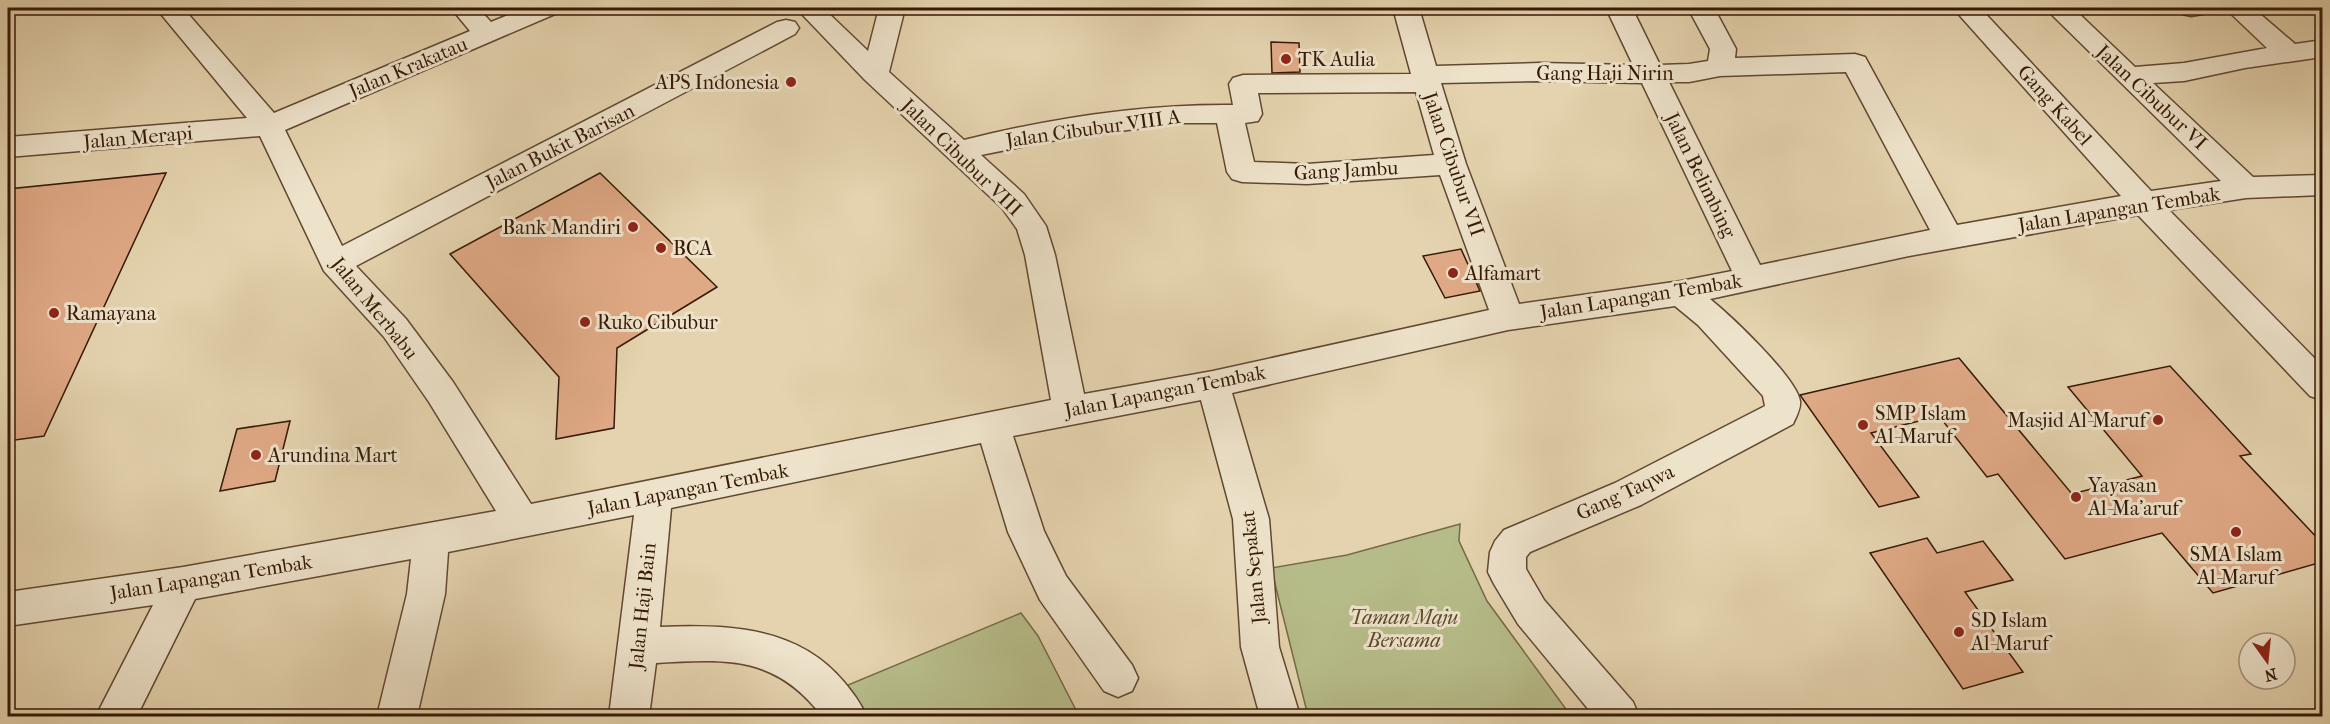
<svg xmlns="http://www.w3.org/2000/svg" width="2330" height="724" font-family="'IM FELL French Canon',serif">
  <rect width="100%" height="100%" fill="#e4d3ae"/>
  <filter id="stains"><feTurbulence type="fractalNoise" baseFrequency=".00333" numOctaves="4"/><feColorMatrix values="0 0 0 0 .2 0 0 0 0 .09 0 0 0 0 .02 0 0 0 .5 -.17"/></filter>
  <radialGradient id="worn" r=".72"><stop offset=".6" stop-color="#630" stop-opacity="0"/><stop offset="1" stop-color="#630" stop-opacity=".3"/></radialGradient>
  <!-- green -->
  <g fill="#b6bc89" stroke="#766a48" stroke-width="1.5">
    <polygon points="1460,524 1459,541 1487,601 1571,716 1308,716 1271,568 1347,555"/>
    <polygon points="1021,613 1038,636 1079,716 857,716 836,690"/>
  </g>
  <!-- building -->
  <g fill="#e0a986" stroke="#351906" stroke-width="1.5">
    <polygon points="1271,42 1299,43 1300,72 1272,73"/>
    <polygon points="166,173 44,436 8,441 8,189"/>
    <polygon points="600,173 717,287 617,348 614,428 556,439 559,377 450,254"/>
    <polygon points="1461,249 1480,291 1445,298 1423,256"/>
    <polygon points="1959,358 2072,494 2142,476 2068,387 2170,366 2251,454 2240,456 2322,543 2322,562 2213,593 2162,533 2065,559 1998,474 1987,477 1939,416 1871,433 1919,497 1879,507 1800,395"/>
    <polygon points="290,421 275,481 220,491 237,429"/>
    <polygon points="1927,538 1937,553 1983,541 2013,580 1965,592 2023,672 1963,689 1870,553"/>
  </g>
  <g fill="none" stroke-linecap="round" stroke-linejoin="round">
    <!-- minor casing -->
    <g stroke="#614830" stroke-width="3">
      <g id="minor">
        <path d="M156 8H183L274 113 470 31 451 8H478L491 22 525 8H559L555 14 285 130 342 246 777 22 786 20 795 22 799 28 795 34 356 266 406 319 453 382 531 504 1051 400 1025 255 1017 229 1002 208 865 80 796 8H823L868 51 879 8H905L889 72 964 140C1052 118 1142 104 1233 105L1229 84 1233 78 1243 75 1411 74 1393 8H1419L1436 66 1540 63 1633 65 1606 8H1632L1660 65 1689 64 1708 61 1710 49 1688 8H1714L1736 49 1735 58 1855 54 1865 57 1957 225 2121 196 1953 8H1980L2151 191 2221 181 2045 8H2073L2135 67 2184 63 2267 48 2225 8H2253L2295 44 2316 41 2322 43V57L2245 68 2184 81 2153 83 2253 177 2322 175V195L2246 198 2169 210 2322 366V400L2310 396 2138 215 1909 256 1710 299C1730 315 1796 377 1800 401 1801 409 1796 417 1793 424L1641 505 1530 552 1526 557V569L1544 600 1633 702 1639 716H1594L1518 624 1494 584 1488 572 1490 552 1495 541 1504 530 1615 483 1765 406 1763 396 1698 325 1675 306 1508 330 1232 393 1269 519 1279 647 1300 716H1260L1241 647 1233 519 1201 400 1013 436 1044 531 1066 576 1132 665 1138 678 1132 691 1118 697 1104 691 1040 600 1008 532 981 443 671 508 660 627C726 624 798 626 844 682 853 693 861 703 866 716H822C775 655 727 659 656 663L649 716H609L634 515 448 552 445 594 417 716H377L407 594 411 559 195 599 137 716H96L153 605 8 626V592L183 567 496 511 429 402 384 337 324 271 260 136 8 157V137L247 118ZM1846 72 1930 230 1760 265 1669 82H1689L1720 76ZM1540 81 1642 83 1732 271 1681 281 1519 304 1466 164 1441 83ZM1416 92 1434 155 1307 164 1254 162 1245 123 1258 121 1262 114 1258 93ZM1184 123H1217L1227 172 1232 179 1242 182 1307 184 1440 175 1489 310 1213 371 1084 394 1055 255 1046 226 1024 194 981 155 1071 137Z"/>
        <polygon points="2178,8 2207,8 2203,14 2191,16 2182,14"/>
      </g>
    </g>
    <!-- minor -->
    <use href="#minor" fill="#ede2ca" fill-rule="evenodd"/>
  </g>
  <!-- markers -->
  <g fill="#8f2418" stroke="#ede2ca" stroke-width="2">
    <circle cx="1286" cy="59" r="6"/>
    <circle cx="791" cy="82" r="6"/>
    <circle cx="633" cy="227" r="6"/>
    <circle cx="661" cy="248" r="6"/>
    <circle cx="1453" cy="273" r="6"/>
    <circle cx="54" cy="313" r="6"/>
    <circle cx="585" cy="322" r="6"/>
    <circle cx="2158" cy="420" r="6"/>
    <circle cx="1863" cy="425" r="6"/>
    <circle cx="256" cy="455" r="6"/>
    <circle cx="2076" cy="497" r="6"/>
    <circle cx="2236" cy="532" r="6"/>
    <circle cx="1959" cy="632" r="6"/>
  </g>
  <g text-anchor="middle" stroke-width="6" stroke-linejoin="round" paint-order="stroke">
    <!-- poi labels -->
    <g font-size="20" fill="#351906" stroke="#ede2ca" text-anchor="start">
      <text x="1298" y="66">TK Aulia</text>
      <text x="779" y="89" text-anchor="end">APS Indonesia</text>
      <text x="621" y="234" text-anchor="end">Bank Mandiri</text>
      <text x="673" y="255">BCA</text>
      <text x="1465" y="280">Alfamart</text>
      <text x="66" y="320">Ramayana</text>
      <text x="597" y="329">Ruko Cibubur</text>
      <text x="1875" y="420">SMP Islam<tspan x="1875" dy="23">Al-Maruf</tspan></text>
      <text x="2146" y="427" text-anchor="end">Masjid Al-Maruf</text>
      <text x="268" y="462">Arundina Mart</text>
      <text x="2088" y="492">Yayasan<tspan x="2088" dy="23">Al-Ma'aruf</tspan></text>
      <text x="2236" y="561" text-anchor="middle">SMA Islam<tspan x="2236" dy="23">Al-Maruf</tspan></text>
      <text x="1971" y="627">SD Islam<tspan x="1971" dy="23">Al-Maruf</tspan></text>
    </g>
    <!-- street labels -->
    <g font-size="20" fill="#351906" stroke="#ede2ca">
      <text transform="translate(408 67) rotate(-23)" y="7">Jalan Krakatau</text>
      <text x="1605" y="80">Gang Haji Nirin</text>
      <text transform="translate(2152 97) rotate(43)" y="7">Jalan Cibubur VI</text>
      <text transform="translate(2055 105) rotate(48)" y="7">Gang Kabel</text>
      <text transform="translate(1093 128) rotate(-8)" y="7">Jalan Cibubur VIII A</text>
      <text transform="translate(138 137) rotate(-5)" y="7">Jalan Merapi</text>
      <text transform="translate(560 146) rotate(-27)" y="7">Jalan Bukit Barisan</text>
      <text transform="translate(962 157) rotate(44)" y="7">Jalan Cibubur VIII</text>
      <text transform="translate(1454 164) rotate(71)" y="7">Jalan Cibubur VII</text>
      <text transform="translate(1346 170) rotate(-3)" y="7">Gang Jambu</text>
      <text transform="translate(1701 175) rotate(64)" y="7">Jalan Belimbing</text>
      <text transform="translate(2119 209) rotate(-9)" y="7">Jalan Lapangan Tembak</text>
      <text transform="translate(1641 296) rotate(-9)" y="7">Jalan Lapangan Tembak</text>
      <text transform="translate(375 308) rotate(51)" y="7">Jalan Merbabu</text>
      <text transform="translate(1165 391) rotate(-11)" y="7">Jalan Lapangan Tembak</text>
      <text transform="translate(688 489) rotate(-11)" y="7">Jalan Lapangan Tembak</text>
      <text transform="translate(1625 492) rotate(-25)" y="7">Gang Taqwa</text>
      <text transform="translate(1253 567) rotate(-96)" y="7">Jalan Sepakat</text>
      <text transform="translate(211 577) rotate(-9)" y="7">Jalan Lapangan Tembak</text>
      <text transform="translate(642 606) rotate(-84)" y="7">Jalan Haji Bain</text>
    </g>
    <!-- park labels -->
    <g font-size="20" font-style="italic" fill="#5c4a2d" stroke="#ede2ca">
      <text x="1404" y="624">Taman Maju<tspan x="1404" dy="23">Bersama</tspan></text>
    </g>
  </g>
  <!-- margin -->
  <rect width="2330" height="724" fill="none" stroke="#e4d3ae" stroke-width="30"/>
  <rect x="9" y="9" width="2312" height="706" fill="none" stroke="#351906" stroke-width="3"/>
  <rect x="15" y="15" width="2300" height="694" fill="none" stroke="#351906" stroke-width="1.5"/>
  <!-- north arrow -->
  <g transform="translate(2267 661) rotate(165)"><circle r="28" fill="#ede2ca" stroke="#a3927c" stroke-width="1.5"/>
  <path d="M0-4.5L10 22L0 15L-10 22Z" fill="#8f2418"/>
  <text y="-9" font-size="16" font-weight="bold" text-anchor="middle" fill="#351906">N</text>
  </g>
  <rect width="100%" height="100%" filter="url(#stains)"/>
  <rect width="100%" height="100%" fill="url(#worn)"/>
</svg>
